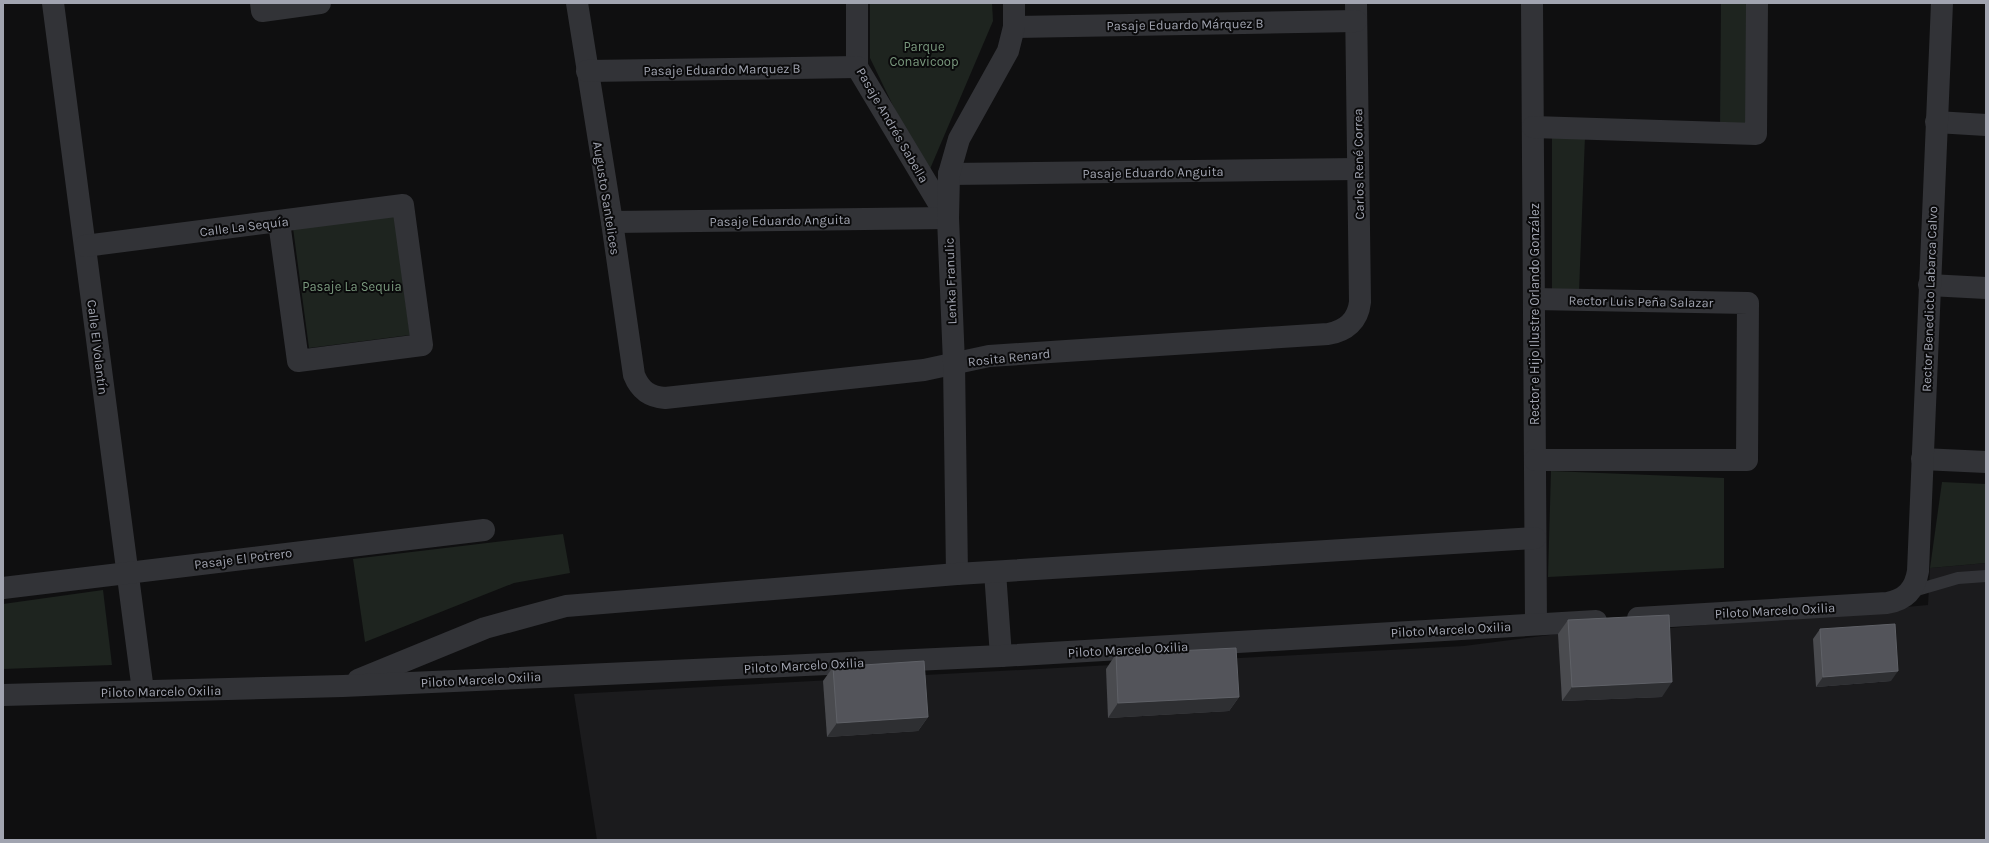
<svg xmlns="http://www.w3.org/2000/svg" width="1989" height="843" font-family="Karla,sans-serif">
  <rect width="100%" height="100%" fill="#0f0f10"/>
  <!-- built -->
  <polygon fill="#1b1b1d" points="1986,563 1986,840 597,840 574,694 1464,646 1558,634 1659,629 1928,605 1930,568"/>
  <!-- green -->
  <g fill="#1e241f">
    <polygon points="870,3 992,3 993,21 927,176 870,58"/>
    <polygon points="1721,3 1752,3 1750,127 1720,126"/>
    <polygon points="1552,136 1585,136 1579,292 1552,292"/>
    <polygon points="394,214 410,335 309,348 293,228"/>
    <polygon points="1551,471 1724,478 1724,568 1548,577"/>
    <polygon points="1942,482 1986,484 1986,563 1930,568"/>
    <polygon points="563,534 570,573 514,583 365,642 353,559"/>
    <polygon points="103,590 112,665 3,669 3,604"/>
  </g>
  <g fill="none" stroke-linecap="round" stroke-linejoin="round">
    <!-- lane -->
    <polyline stroke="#323337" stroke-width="12" points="1910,592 1958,578 1986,576"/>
    <!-- street -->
    <g stroke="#323337" stroke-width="22">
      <polyline points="53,3 143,691"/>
      <polyline points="261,3 262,11 320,3"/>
      <path d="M577 3 612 222 634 375C640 390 649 397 665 398L924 370 989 356 1328 334C1346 331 1358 321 1360 302L1356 3"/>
      <polyline points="857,3 857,67 947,217"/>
      <polyline points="1532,3 1536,624"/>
      <polyline points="1014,27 1356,21"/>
      <polyline points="587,71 857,67"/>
      <polyline points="1936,122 1986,125"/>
      <polyline points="1533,127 1756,134 1757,3"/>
      <polyline points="949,174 1358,169"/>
      <polyline points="612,222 948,218"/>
      <polyline points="85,246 403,205 422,345 298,361 279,222"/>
      <polyline points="1929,285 1986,288"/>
      <polyline points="1534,299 1748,303 1747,460 1535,460"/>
      <polyline points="1922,459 1986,462"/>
      <polyline points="995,572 1001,656"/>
      <polyline points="957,574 954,363 948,218 949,174 959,139 1008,51 1014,27 1014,3"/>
      <polyline points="3,588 484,530"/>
      <path d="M1638 618 1887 603C1905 600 1915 590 1918 571L1942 3"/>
      <polyline points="358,680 485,628 566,606 957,574 1535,538"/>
      <polyline points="3,695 343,686 1001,656 1596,621"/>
    </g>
  </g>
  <!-- wall -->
  <g fill="#4a4b4f">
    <polygon points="1568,620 1662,697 1562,701 1558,634"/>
    <polygon points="1820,629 1891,681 1816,687 1813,639"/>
    <polygon points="1116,654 1239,697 1229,711 1108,718 1106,669"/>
    <polygon points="833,667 928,717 918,731 827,737 823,681"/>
  </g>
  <!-- shaded-wall -->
  <g fill="#2e2f32">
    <polygon points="1898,671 1891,681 1816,687 1823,677"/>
    <polygon points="1672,682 1662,697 1562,701 1572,687"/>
    <polygon points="1239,697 1229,711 1108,718 1118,703"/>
    <polygon points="928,717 918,731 827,737 837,723"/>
  </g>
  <!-- building -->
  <g fill="#53545a" stroke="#5f6167">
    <polygon points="1669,615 1672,682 1572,687 1568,620"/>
    <polygon points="1895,624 1898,671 1823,677 1820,629"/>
    <polygon points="1236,648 1239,697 1118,703 1116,654"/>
    <polygon points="924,661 928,717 837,723 833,667"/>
  </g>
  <g text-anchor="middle" stroke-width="4" stroke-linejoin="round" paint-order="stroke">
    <!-- street labels -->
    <g font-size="13" fill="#a1a4b0" stroke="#0a0a0b">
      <text transform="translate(1185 24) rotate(-1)" y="5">Pasaje Eduardo Márquez B</text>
      <text transform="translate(722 69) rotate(-1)" y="5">Pasaje Eduardo Marquez B</text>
      <text transform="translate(893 125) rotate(60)" y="5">Pasaje Andrés Sabella</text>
      <text transform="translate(1358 164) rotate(-91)" y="5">Carlos René Correa</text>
      <text transform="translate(1153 172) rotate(-1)" y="5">Pasaje Eduardo Anguita</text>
      <text transform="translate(607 198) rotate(81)" y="5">Augusto Santelices</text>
      <text transform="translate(780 220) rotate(-1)" y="5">Pasaje Eduardo Anguita</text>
      <text transform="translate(244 226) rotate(-7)" y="5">Calle La Sequía</text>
      <text transform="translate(950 281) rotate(-92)" y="5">Lenka Franulic</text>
      <text transform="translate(1929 299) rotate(-88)" y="5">Rector Benedicto Labarca Calvo</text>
      <text transform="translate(1641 301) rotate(1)" y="5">Rector Luis Peña Salazar</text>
      <text transform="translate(1534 314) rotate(-90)" y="5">Rector e Hijo Ilustre Orlando González</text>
      <text transform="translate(98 347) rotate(83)" y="5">Calle El Volantín</text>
      <text transform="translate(1009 357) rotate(-6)" y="5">Rosita Renard</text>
      <text transform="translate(243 558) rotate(-7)" y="5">Pasaje El Potrero</text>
      <text transform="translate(1775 610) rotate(-3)" y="5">Piloto Marcelo Oxilia</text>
      <text transform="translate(1451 629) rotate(-3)" y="5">Piloto Marcelo Oxilia</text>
      <text transform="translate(1128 649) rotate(-3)" y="5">Piloto Marcelo Oxilia</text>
      <text transform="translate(804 665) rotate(-3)" y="5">Piloto Marcelo Oxilia</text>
      <text transform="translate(481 679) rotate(-3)" y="5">Piloto Marcelo Oxilia</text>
      <text transform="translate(161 691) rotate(-1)" y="5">Piloto Marcelo Oxilia</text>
    </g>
    <!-- park labels -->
    <g font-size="13" fill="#7a997e" stroke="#0a0a0b">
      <text x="924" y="51">Parque<tspan x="924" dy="15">Conavicoop</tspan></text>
      <text x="352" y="291">Pasaje La Sequia</text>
    </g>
  </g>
  <!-- border -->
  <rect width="1989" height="843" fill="none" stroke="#a1a4b0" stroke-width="8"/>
</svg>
